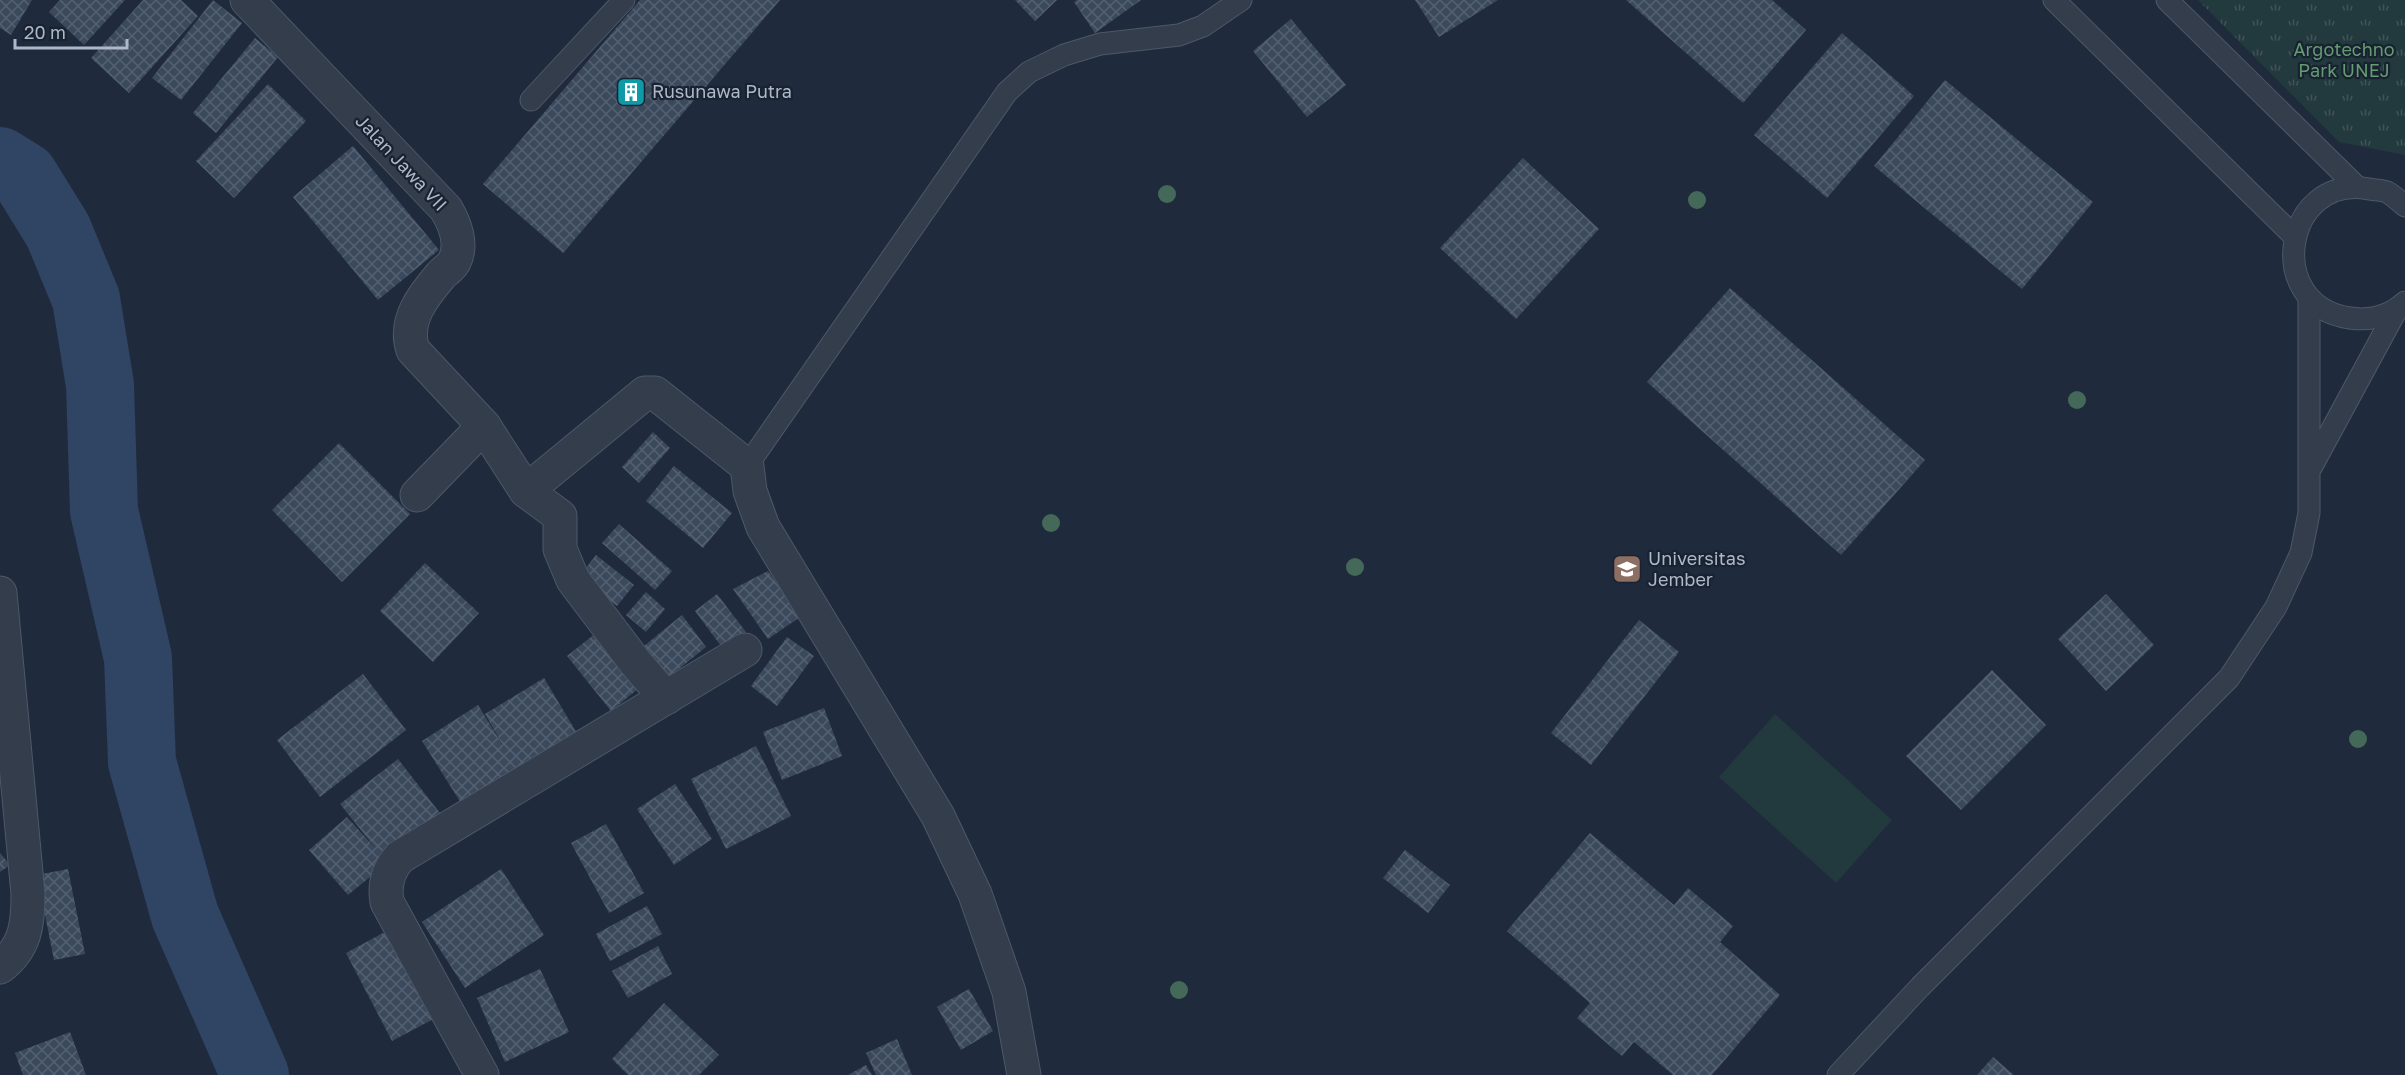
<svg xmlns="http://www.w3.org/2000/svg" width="2405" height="1075" font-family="'Golos Text',sans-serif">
  <defs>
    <pattern id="park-tufts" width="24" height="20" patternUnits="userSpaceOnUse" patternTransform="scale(1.5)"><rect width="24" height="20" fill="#22393d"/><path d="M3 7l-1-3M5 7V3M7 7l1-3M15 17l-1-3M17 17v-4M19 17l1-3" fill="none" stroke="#405458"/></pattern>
    <pattern id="building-cross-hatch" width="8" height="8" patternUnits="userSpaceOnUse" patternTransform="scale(1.5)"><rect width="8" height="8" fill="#3b495c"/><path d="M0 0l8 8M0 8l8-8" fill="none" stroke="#556172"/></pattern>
  </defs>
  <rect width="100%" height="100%" fill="#1f2b3c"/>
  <!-- park -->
  <polygon fill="url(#park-tufts)" points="2198,0 2405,0 2405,155 2339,142"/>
  <!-- pitch -->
  <polygon fill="#22393d" points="1775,714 1892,820 1836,883 1719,777"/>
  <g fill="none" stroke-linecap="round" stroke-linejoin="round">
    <!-- river -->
    <polyline stroke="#304463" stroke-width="68" points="0,161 24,176 58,231 86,299 100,385 104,511 138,658 142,762 185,916 255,1075"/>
  </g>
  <!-- building -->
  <g fill="url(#building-cross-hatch)">
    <polygon points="0,0 32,0 11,35 0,28"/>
    <polygon points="60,0 125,0 84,45 49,12"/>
    <polygon points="143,0 181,0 198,16 129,93 91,58"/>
    <polygon points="213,0 242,23 181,100 152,78"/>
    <polygon points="640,0 780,0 563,253 483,184"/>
    <polygon points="1015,0 1057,0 1035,21"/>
    <polygon points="1077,0 1141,0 1095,33 1074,2"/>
    <polygon points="1415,0 1498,0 1439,37"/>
    <polygon points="1626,0 1772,0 1806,30 1743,103"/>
    <polygon points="1291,19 1346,85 1307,117 1253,51"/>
    <polygon points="1842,33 1914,96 1827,198 1754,135"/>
    <polygon points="255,38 278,57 216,133 193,113"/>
    <polygon points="1945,80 2093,202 2022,289 1874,166"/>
    <polygon points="268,84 306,121 234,198 196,161"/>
    <polygon points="353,146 439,250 378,300 293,197"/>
    <polygon points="1523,158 1599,229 1516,319 1440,248"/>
    <polygon points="1730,288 1925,460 1841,555 1647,382"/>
    <polygon points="653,432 670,448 639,483 622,467"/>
    <polygon points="339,443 410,514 342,582 272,510"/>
    <polygon points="674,466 732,513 703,548 646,501"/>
    <polygon points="619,524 672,571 655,590 602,543"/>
    <polygon points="596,555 634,585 617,606 579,577"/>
    <polygon points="425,563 479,613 433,662 380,611"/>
    <polygon points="768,571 800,617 768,639 733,589"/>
    <polygon points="646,592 665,609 646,632 626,615"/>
    <polygon points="717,594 746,632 724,650 695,611"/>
    <polygon points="2106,594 2154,645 2106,691 2058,639"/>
    <polygon points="682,615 706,647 669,677 644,646"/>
    <polygon points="1639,620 1679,652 1591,765 1551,733"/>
    <polygon points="601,629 645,683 611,711 567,656"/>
    <polygon points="787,637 814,656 777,706 751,686"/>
    <polygon points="1992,670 2046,725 1961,810 1906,756"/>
    <polygon points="363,674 406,730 320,797 277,740"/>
    <polygon points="544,678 581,740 466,811 422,741 478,705 505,749 485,714"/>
    <polygon points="824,708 842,756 782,780 763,732"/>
    <polygon points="756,746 791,816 726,849 691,779"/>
    <polygon points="398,759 443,817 348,895 309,850 347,817 377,850 340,804"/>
    <polygon points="675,784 712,839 674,865 637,809"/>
    <polygon points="606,824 644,893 609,913 571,843"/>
    <polygon points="1590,833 1674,905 1688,888 1733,926 1720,942 1780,995 1712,1075 1673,1075 1634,1042 1622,1056 1577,1018 1590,1003 1507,931"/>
    <polygon points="1405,850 1450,885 1428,913 1383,878"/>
    <polygon points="0,853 10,865 0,872"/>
    <polygon points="68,869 85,954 54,960 37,875"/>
    <polygon points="501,869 544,935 465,988 422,922"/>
    <polygon points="647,906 662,934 610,961 596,934"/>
    <polygon points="394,927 441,1015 392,1041 346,953"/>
    <polygon points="658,946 672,974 628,998 612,971"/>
    <polygon points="540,969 569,1032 505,1062 477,998"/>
    <polygon points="969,989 993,1031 961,1050 937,1007"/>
    <polygon points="664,1003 719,1055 699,1075 628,1075 612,1059"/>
    <polygon points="70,1032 86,1075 23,1075 15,1053"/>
    <polygon points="897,1039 912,1075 876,1075 866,1053"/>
    <polygon points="1993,1057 2014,1075 1977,1075"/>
    <polygon points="866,1065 872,1075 848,1075"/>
  </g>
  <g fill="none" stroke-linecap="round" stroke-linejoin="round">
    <!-- service casing -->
    <g stroke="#4e5867" stroke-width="23">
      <g id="service">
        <polyline points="2054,0 2295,237"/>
        <polyline points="2167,0 2356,186"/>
        <polyline points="531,100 624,0"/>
        <path d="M2405 206C2399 201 2393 195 2387 192 2382 190 2374 190 2369 189 2284 173 2262 306 2350 318 2370 321 2390 316 2405 302"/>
        <polyline points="747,466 1007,92 1029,72 1064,55 1100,44 1179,35 1203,26 1241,0"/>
        <polyline points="2312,466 2397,309"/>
        <polyline points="1838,1075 1920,987 2229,678 2276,607 2301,553 2309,513 2309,299"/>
      </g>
    </g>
    <!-- minor casing -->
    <g stroke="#4e5867" stroke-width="35">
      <g id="minor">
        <path d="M247 0 446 209C455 224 463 245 454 262 451 267 445 271 441 275 423 296 403 321 413 350L484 426 526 491 560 516V549L573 580 635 662 666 698"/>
        <polyline points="526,491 645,393 655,393 747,466 750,491 763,527 938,816 975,894 1009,992 1024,1075"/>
        <polyline points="417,495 484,426"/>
        <path d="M0 593 28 894C28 924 26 947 0 967"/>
        <path d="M482 1075 387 902C384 885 388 870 400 857L745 650"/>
      </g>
    </g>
    <!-- service -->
    <use href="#service" stroke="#333d4c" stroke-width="21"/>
    <!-- minor -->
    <use href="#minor" stroke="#333d4c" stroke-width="33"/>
  </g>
  <!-- trees -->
  <g fill="#446959">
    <circle cx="1167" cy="194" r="9"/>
    <circle cx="1697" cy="200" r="9"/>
    <circle cx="2077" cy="400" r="9"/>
    <circle cx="1051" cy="523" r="9"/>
    <circle cx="1355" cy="567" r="9"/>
    <circle cx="2358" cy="739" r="9"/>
    <circle cx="1179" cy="990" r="9"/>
  </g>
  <!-- icons -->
  <defs>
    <g id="building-square" transform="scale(1.5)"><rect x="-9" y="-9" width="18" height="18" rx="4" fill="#0f9aa8" stroke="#192231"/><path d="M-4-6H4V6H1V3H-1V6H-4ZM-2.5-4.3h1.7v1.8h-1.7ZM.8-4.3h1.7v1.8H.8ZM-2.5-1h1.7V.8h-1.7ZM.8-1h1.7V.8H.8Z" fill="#fff"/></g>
    <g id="university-square" transform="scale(1.5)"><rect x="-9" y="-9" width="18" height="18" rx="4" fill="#8d6e63" stroke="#192231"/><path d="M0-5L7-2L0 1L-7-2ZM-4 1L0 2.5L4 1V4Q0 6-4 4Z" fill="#fff"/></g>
  </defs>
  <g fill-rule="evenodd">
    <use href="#building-square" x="631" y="92"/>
    <use href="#university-square" x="1627" y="569"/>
  </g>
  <g text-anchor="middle" stroke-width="4.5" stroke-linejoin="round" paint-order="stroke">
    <!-- park labels -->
    <g font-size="18" fill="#639c71" stroke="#192231">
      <text x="2344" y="56">Argotechno<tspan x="2344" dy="21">Park UNEJ</tspan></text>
    </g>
    <!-- poi labels -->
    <g font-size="18" fill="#aeb8c8" stroke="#192231" text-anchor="start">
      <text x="652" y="98">Rusunawa Putra</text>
      <text x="1648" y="565">Universitas<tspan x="1648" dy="21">Jember</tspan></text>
    </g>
    <!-- street labels -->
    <g font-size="18" fill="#aeb8c8" stroke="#192231">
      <text transform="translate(401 163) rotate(47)" y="6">Jalan Jawa VII</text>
    </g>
  </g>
  <!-- scale -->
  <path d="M15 39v9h112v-9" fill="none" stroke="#aeb8c8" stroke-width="3"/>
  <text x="24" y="39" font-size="18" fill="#aeb8c8" stroke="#192231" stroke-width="4.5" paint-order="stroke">20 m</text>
</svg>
